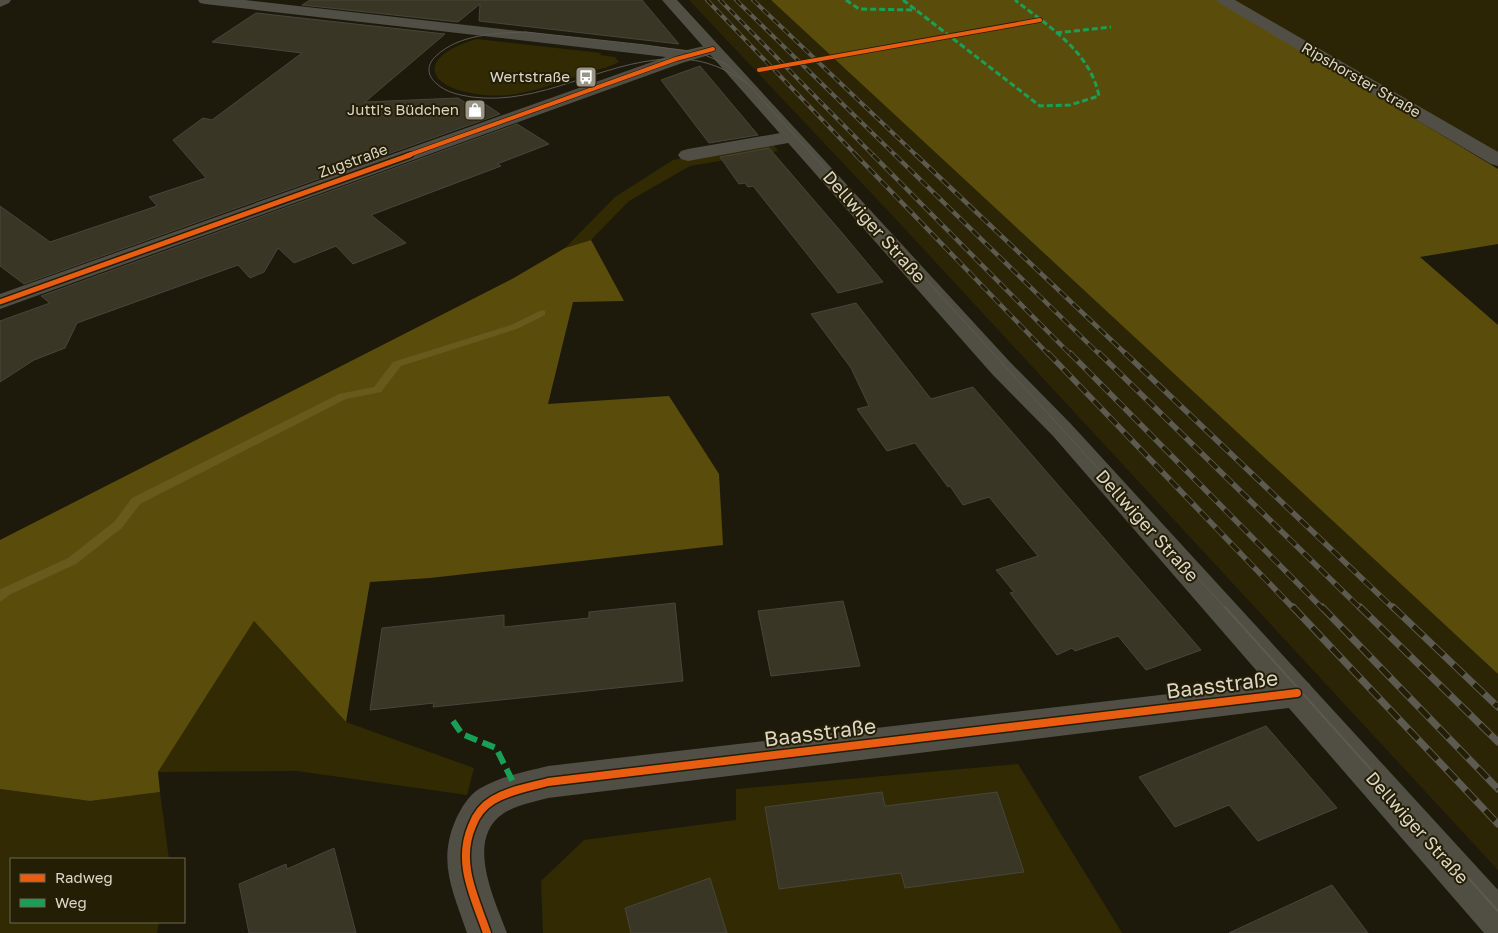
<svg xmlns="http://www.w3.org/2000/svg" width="1498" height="933" font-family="'Golos Text',sans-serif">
  <rect width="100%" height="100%" fill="#1d1a0c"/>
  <!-- built -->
  <g fill="#2c2505">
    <polygon points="689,0 771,0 1498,674 1498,870 892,215"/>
    <polygon points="1227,0 1498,0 1498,156"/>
  </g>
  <!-- green -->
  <g fill="#322a02">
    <path d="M477 39 601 53 600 55 615 57 619 62C609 68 594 70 583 74 550 85 518 99 483 95 422 88 417 56 477 39Z"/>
    <polygon points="772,143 778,151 690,166 629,201 591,240 565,248 615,197 673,160"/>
    <polygon points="254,621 346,722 474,768 467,795 297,771 158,772"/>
    <polygon points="1018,764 1122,933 543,933 541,881 584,840 736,820 736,789"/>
    <polygon points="0,789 90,801 160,792 169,859 11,859 11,922 159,922 157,933 0,933"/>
  </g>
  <!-- forest -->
  <g fill="#5a4d0c">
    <polygon points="771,0 1218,0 1498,169 1498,244 1420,257 1498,325 1498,674"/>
    <polygon points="591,240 624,301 573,302 548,404 669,396 719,474 723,545 430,578 370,582 346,722 254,621 158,772 160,792 90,801 0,789 0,540 512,279 565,248"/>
  </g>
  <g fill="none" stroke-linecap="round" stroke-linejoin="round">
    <!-- stream -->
    <polygon fill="#675a1a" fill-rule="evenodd" points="542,310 545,311 545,315 517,329 401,366 381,392 346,399 140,504 122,528 76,564 11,594 0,602 0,590 3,588 68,558 114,522 132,498 339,394 374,387 393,362 511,325"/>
  </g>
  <!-- building -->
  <g fill="#3a3626" stroke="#48453a">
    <polygon points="310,0 642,0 679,44 479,21 480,4 458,22 302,5"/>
    <polygon points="256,13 445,34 365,102 458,98 474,108 485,104 500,114 24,284 0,266 0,206 50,242 157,206 149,197 206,178 173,140 203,118 212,120 302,53 212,42"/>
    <polygon points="700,66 721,91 758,135 709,143 661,80"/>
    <polygon points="517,124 549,144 497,164 501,166 371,215 406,243 353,264 336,246 294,263 278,248 264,272 250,278 238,265 77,323 65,348 34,360 0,382 0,321 50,303 41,296"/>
    <polygon points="769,148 843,234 883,282 838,293 753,186 748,187 745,183 739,184 720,157"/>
    <polygon points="856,303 931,399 973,387 1201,650 1146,670 1118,636 1075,651 1072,648 1057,655 1010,593 1014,592 996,570 1038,556 989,497 963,505 950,486 948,487 915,443 887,451 857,409 869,406 851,368 811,314"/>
    <polygon points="843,601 860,666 771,676 758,611"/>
    <polygon points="675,603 683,681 433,707 434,703 370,710 382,628 504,615 504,627 589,618 589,612"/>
    <polygon points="1266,726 1337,808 1258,841 1229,805 1175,827 1139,777"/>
    <polygon points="882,792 885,806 997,792 1024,872 905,888 901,873 779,889 765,807"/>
    <polygon points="334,848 356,933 249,933 239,884 286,864 287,869"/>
    <polygon points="710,878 727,933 631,933 625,908"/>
    <polygon points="1332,885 1368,933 1229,933"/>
  </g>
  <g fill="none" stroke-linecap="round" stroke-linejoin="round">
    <!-- minor -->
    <g fill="#514f45" fill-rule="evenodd">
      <polygon points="0,0 11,0 9,3 0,7"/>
      <polygon points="198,0 245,0 687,50 713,44 719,46 721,49 719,52 682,63 0,309 0,294 666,57 205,4 200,3"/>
      <polygon points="1217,0 1235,0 1498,152 1498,166 1491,164 1219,3"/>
      <polygon points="792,131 799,133 801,137 799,141 688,161 681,159 678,155 681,151 688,149"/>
      <path d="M1297 679 1309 683 1314 693 1309 703 1297 707 548 798C534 802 517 805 504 813 464 839 495 900 507 933H467C453 891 437 862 456 819 462 807 468 796 479 789 500 776 525 772 548 766Z"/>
    </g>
    <!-- secondary -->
    <polygon fill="#514f43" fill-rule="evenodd" points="662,0 677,0 1010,362 1071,424 1498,890 1498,933 1484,933 1053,436 992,374"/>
    <!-- tram-far1 -->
    <g stroke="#5c5a51" stroke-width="1">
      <path d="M526 32 645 45 700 53 726 64 749 85C725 67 699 57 668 59 600 62 541 106 472 97 460 95 447 93 437 84 427 76 426 65 436 56 459 34 497 33 526 32Z"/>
      <polyline points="749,85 1226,609"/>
    </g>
    <!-- tram -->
    <polyline stroke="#5c5a51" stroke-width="2" points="1225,607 1498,911"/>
    <!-- rail-far3 casing -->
    <g stroke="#5c5a51" stroke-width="4">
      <g id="rail-far3">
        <polyline points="707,0 857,156"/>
        <polyline points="720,0 874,156"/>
        <polyline points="736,0 896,156"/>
        <polyline points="753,0 917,156"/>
      </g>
    </g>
    <!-- rail-far2 casing -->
    <g stroke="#5c5a51" stroke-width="4.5">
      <g id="rail-far2">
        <polyline points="856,155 1049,355"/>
        <polyline points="873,155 1071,355"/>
        <polyline points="895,155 1100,355"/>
        <polyline points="916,155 1127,355"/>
      </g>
    </g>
    <!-- rail-far1 casing -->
    <g stroke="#5c5a51" stroke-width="5.5">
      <g id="rail-far1">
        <polyline points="1048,353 1294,609"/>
        <polyline points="1070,353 1323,609"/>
        <polyline points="1099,353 1361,609"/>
        <polyline points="1125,353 1394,609"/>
      </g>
    </g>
    <!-- rail casing -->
    <g stroke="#5c5a51" stroke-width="7">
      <g id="rail">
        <polyline points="1293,607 1498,824"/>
        <polyline points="1322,607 1498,789"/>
        <polyline points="1360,607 1498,742"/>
        <polyline points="1393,607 1498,707"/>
      </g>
    </g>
    <!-- rail-far3 -->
    <use href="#rail-far3" stroke="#241e05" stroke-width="2.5" stroke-dasharray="7" stroke-linecap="butt"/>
    <!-- rail-far2 -->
    <use href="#rail-far2" stroke="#241e05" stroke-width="3" stroke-dasharray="9" stroke-linecap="butt"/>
    <!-- rail-far1 -->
    <use href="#rail-far1" stroke="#241e05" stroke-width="4" stroke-dasharray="11" stroke-linecap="butt"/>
    <!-- rail -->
    <use href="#rail" stroke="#241e05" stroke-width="5" stroke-dasharray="14" stroke-linecap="butt"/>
    <!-- quiet-far1 -->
    <g stroke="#1a9f57" stroke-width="3" stroke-dasharray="6 3" stroke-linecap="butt">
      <polyline points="846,0 859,9 916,10"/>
      <path d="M903 0 1040 106 1070 105 1099 96C1090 51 1048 26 1015 0"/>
      <polyline points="1056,33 1111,27"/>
    </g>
    <!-- quiet -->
    <polyline stroke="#1a9f57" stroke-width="6" stroke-dasharray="13 6" stroke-linecap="butt" points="453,721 462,734 496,748 517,790"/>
    <!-- cycleway-far2 casing -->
    <g stroke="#241e05" stroke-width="5.5">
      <g id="cycleway-far2">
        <polyline points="759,70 1040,20"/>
        <polyline points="406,156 676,59 713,49"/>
      </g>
    </g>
    <!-- cycleway-far1 casing -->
    <g stroke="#241e05" stroke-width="8">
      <polyline id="cycleway-far1" points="0,302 410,155"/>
    </g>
    <!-- cycleway casing -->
    <g stroke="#241e05" stroke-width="11">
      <path id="cycleway" d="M487 933C475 898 456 863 472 826 476 815 483 806 493 800 510 790 530 787 548 782L1297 693"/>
    </g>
    <!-- cycleway-far2 -->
    <use href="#cycleway-far2" stroke="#e95d12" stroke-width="4"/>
    <!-- cycleway-far1 -->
    <use href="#cycleway-far1" stroke="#e95d12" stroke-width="5"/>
    <!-- cycleway -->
    <use href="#cycleway" stroke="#e95d12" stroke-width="8"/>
  </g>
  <!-- icons -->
  <defs>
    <g id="bus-square" transform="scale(1.125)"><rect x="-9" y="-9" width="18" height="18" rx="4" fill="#989586" stroke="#241e05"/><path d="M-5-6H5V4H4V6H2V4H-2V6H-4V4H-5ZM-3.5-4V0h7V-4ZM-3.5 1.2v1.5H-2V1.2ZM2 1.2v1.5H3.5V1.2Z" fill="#fff"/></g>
    <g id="shop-square" transform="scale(1.125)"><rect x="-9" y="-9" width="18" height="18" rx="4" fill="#989586" stroke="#241e05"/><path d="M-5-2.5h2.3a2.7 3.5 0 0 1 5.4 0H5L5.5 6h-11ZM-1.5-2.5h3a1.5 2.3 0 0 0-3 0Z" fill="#fff"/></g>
  </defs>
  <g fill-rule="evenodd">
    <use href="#bus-square" x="586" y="77"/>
    <use href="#shop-square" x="475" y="110"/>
  </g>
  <g text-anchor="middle" stroke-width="4" stroke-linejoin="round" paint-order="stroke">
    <!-- far-poi labels -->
    <g font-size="15" fill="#dbd7c8" stroke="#241e05" text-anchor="end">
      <text x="570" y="82">Wertstraße</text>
      <text x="459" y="115">Jutti's Büdchen</text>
    </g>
    <!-- far-street labels -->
    <g font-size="15" fill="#dbd7c8" stroke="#241e05">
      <text transform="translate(1361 80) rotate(30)" y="5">Ripshorster Straße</text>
      <text transform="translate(353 161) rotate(-20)" y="5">Zugstraße</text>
    </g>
    <!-- street labels -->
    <g font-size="18" fill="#dbd7c8" stroke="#241e05">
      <text transform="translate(874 227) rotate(48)" y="6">Dellwiger Straße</text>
      <text transform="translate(1147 526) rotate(48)" y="6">Dellwiger Straße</text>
      <text transform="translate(1417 828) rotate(48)" y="6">Dellwiger Straße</text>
    </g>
    <!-- near-street labels -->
    <g font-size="21" fill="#dbd7c8" stroke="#241e05">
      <text transform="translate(1222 685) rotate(-7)" y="7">Baasstraße</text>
      <text transform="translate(820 733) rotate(-7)" y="7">Baasstraße</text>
    </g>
  </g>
  <!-- legend -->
  <rect x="10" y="858" width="175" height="65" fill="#241e05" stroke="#6d6853"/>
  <rect x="20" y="874" width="25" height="8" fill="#e95d12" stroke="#6d6853"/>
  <text x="55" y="883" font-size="15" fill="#dbd7c8">Radweg</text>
  <rect x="20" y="899" width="25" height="8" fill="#1a9f57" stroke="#6d6853"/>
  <text x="55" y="908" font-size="15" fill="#dbd7c8">Weg</text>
</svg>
